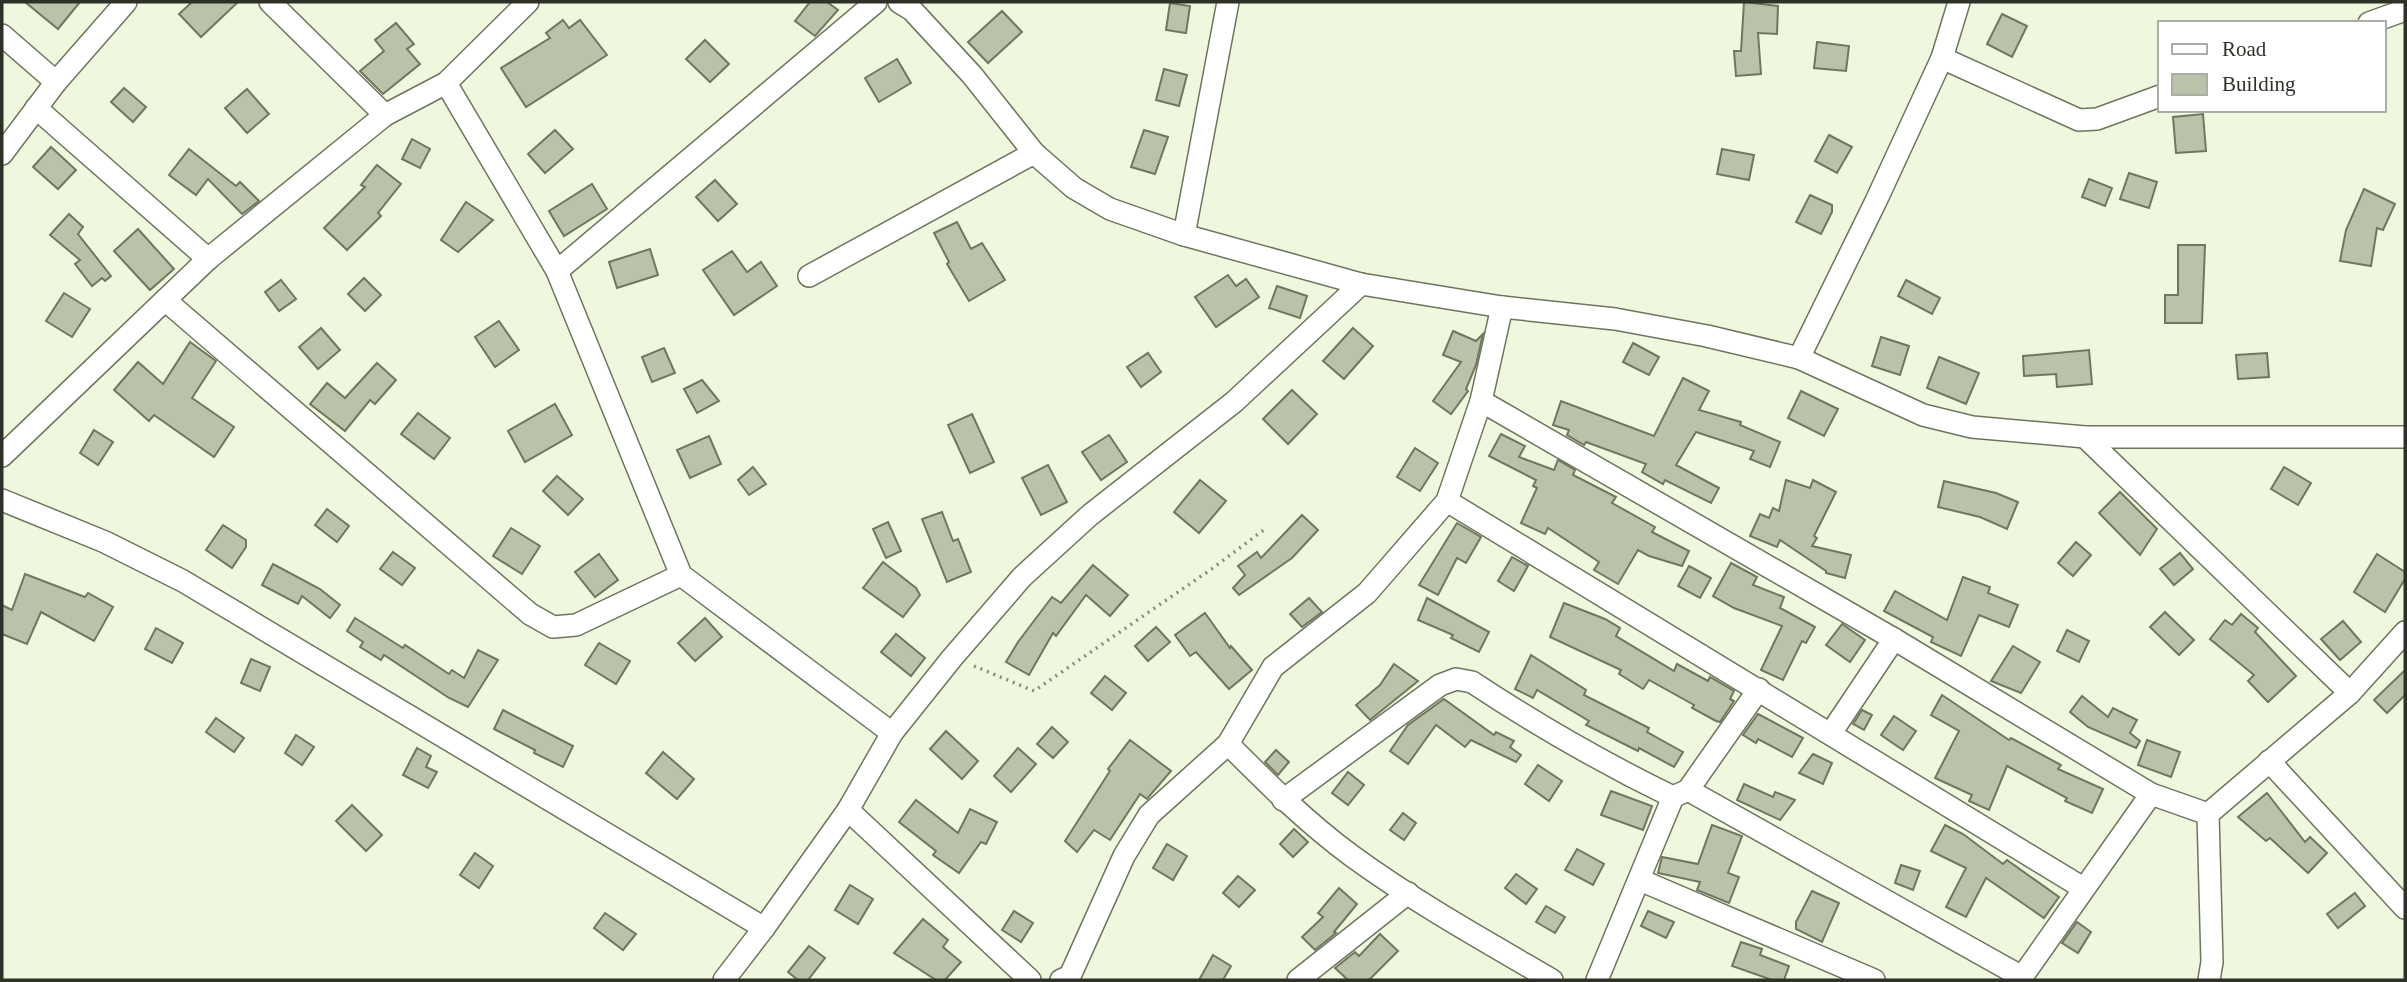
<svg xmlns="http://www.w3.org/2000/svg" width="2407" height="982" font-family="'Times New Roman',serif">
  <rect width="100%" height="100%" fill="#eff8de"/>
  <!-- building -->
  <g fill="#bac2a9" stroke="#6f775f" stroke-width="2">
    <polygon points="25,2 80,2 58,29"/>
    <polygon points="192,2 238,2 201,37 179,14"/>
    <polygon points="810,2 827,2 838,10 815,36 795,21"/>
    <polygon points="1744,2 1778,6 1777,34 1758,33 1761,74 1736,76 1734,51 1741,51"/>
    <polygon points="1170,3 1190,6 1186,33 1166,30"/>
    <polygon points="1002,11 1022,32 988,63 968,42"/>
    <polygon points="2002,14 2027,26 2012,57 1987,44"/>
    <polygon points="563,20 569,28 580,20 607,55 526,107 501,68 550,38 546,33"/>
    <polygon points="396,23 414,44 407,49 420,64 383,94 360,71 384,51 375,40"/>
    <polygon points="705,40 729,64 710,82 686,59"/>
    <polygon points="1817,42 1849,46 1846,71 1814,68"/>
    <polygon points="897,59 911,83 879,102 865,78"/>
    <polygon points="1164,69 1187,75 1179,106 1156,100"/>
    <polygon points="124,88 146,107 133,122 111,102"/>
    <polygon points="247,89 269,114 247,133 225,108"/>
    <polygon points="2203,114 2206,151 2176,153 2173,117"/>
    <polygon points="555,130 573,149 545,173 528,154"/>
    <polygon points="1144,130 1168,137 1155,174 1131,167"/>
    <polygon points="1829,135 1852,147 1837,173 1815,161"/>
    <polygon points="412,139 430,149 420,168 402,159"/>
    <polygon points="51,147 76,170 58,189 33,167"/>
    <polygon points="189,149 236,186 240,182 259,201 242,214 208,179 196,195 169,175"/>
    <polygon points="1722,149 1754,155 1749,180 1717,174"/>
    <polygon points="377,165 401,184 378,213 381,216 347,250 324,228 365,187 361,185"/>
    <polygon points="2129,173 2157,182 2149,208 2120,199"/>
    <polygon points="2089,179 2112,188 2105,206 2082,197"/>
    <polygon points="715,180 737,204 718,221 696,197"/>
    <polygon points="592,184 607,209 564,236 549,211"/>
    <polygon points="2364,189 2395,204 2383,230 2377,228 2371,266 2340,261 2346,230"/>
    <polygon points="1810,195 1832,205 1832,212 1821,234 1796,222"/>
    <polygon points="466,202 493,220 458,252 441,240"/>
    <polygon points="69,214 83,227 78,234 111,276 105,281 102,278 92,286 75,264 80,260 50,235"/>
    <polygon points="957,222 971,249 982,243 1005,280 969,301 947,264 949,262 934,233"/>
    <polygon points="138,229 174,269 150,290 114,251"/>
    <polygon points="2178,245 2205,245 2202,323 2165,323 2165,295 2178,295"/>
    <polygon points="650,249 658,275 617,288 609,262"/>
    <polygon points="732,251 747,272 761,262 777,286 734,315 703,270"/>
    <polygon points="1228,275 1236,286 1246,279 1259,297 1216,327 1195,297"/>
    <polygon points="364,278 381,295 365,311 348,294"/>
    <polygon points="281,280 296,299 279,311 265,292"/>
    <polygon points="1906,280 1940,298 1932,314 1898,296"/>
    <polygon points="1277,286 1307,296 1300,318 1269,308"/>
    <polygon points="64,293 90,309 72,337 46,321"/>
    <polygon points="499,321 519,350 495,367 475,337"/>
    <polygon points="321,328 340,350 318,369 299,347"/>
    <polygon points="1353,328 1373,346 1344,379 1323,361"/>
    <polygon points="1453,331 1476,341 1483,334 1476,365 1466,389 1468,391 1451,414 1433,401 1461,362 1443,355"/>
    <polygon points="1881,337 1909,346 1900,375 1872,366"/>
    <polygon points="190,342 216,361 192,398 234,427 214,457 154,415 149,421 114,390 138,362 163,384"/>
    <polygon points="1633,343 1659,357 1649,375 1623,362"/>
    <polygon points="664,348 675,373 652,382 642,357"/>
    <polygon points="2089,350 2092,384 2057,387 2056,374 2024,376 2023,356"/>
    <polygon points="1148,353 1161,372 1141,387 1127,367"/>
    <polygon points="2267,353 2269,377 2238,379 2236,355"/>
    <polygon points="1939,357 1979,373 1966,404 1927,388"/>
    <polygon points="377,363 396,380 375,404 370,400 345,431 310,404 327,383 345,398"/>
    <polygon points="1683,378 1709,391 1699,410 1741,422 1740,425 1780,442 1770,467 1750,459 1754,451 1696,432 1676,465 1719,488 1711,503 1665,480 1663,484 1642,472 1646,464 1586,442 1584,445 1567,435 1569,430 1553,425 1561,401 1654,436"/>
    <polygon points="702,380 719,401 697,413 684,389"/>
    <polygon points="1292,390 1317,414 1288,444 1263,419"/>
    <polygon points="1801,391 1838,409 1824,436 1788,418"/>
    <polygon points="555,404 572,435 525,462 508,431"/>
    <polygon points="418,413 450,438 434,459 401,434"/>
    <polygon points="972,414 994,462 970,473 948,425"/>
    <polygon points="94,430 113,442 98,465 80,453"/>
    <polygon points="1501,434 1525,446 1519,457 1554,470 1558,460 1575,470 1573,475 1616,497 1612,503 1655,527 1652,532 1689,551 1682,566 1649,556 1638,550 1618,584 1594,570 1599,562 1548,528 1545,534 1521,523 1537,488 1533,486 1536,480 1489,456"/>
    <polygon points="1109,435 1127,462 1101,480 1082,452"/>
    <polygon points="709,436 721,464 690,478 677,450"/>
    <polygon points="1415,448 1438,463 1420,491 1397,477"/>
    <polygon points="1048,465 1067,502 1041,515 1022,478"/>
    <polygon points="753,467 766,484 749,495 738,480"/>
    <polygon points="2284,467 2311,483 2298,505 2271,489"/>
    <polygon points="557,476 583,499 568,515 543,491"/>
    <polygon points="1200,480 1226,501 1199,533 1174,512"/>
    <polygon points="1786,480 1810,488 1813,480 1836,492 1814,536 1817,538 1812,546 1851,555 1845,578 1826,573 1826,571 1780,540 1777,547 1750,536 1760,514 1769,518 1773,508 1779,511"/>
    <polygon points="1944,481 1996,493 2018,502 2007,529 1980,517 1938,507"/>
    <polygon points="2120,492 2157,529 2140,555 2099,513"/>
    <polygon points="327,509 349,526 337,542 315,525"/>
    <polygon points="942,512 953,541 958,539 971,572 947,582 922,519"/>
    <polygon points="1302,515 1318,530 1292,558 1239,595 1233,588 1245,575 1238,566 1257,552 1261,558"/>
    <polygon points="888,522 901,551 886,558 873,529"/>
    <polygon points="1457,523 1481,537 1466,563 1457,558 1438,595 1419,585"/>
    <polygon points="223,525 246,540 246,547 232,568 206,550"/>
    <polygon points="511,528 540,546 522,574 493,556"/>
    <polygon points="2076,542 2091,555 2073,576 2058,563"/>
    <polygon points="393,552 415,568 402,585 380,569"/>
    <polygon points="2180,553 2193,569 2174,585 2160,569"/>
    <polygon points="599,554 618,580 595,597 575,572"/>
    <polygon points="2377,554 2405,572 2405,579 2385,612 2354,592"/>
    <polygon points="1512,557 1528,566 1514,591 1498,581"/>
    <polygon points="883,562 916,588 920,595 903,617 863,588"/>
    <polygon points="1731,563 1757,577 1753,585 1784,597 1780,608 1815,627 1806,643 1802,641 1783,680 1761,670 1782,626 1734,608 1713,596"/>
    <polygon points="273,564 320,589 340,605 330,618 302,596 298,604 262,585"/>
    <polygon points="1093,565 1128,595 1110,616 1086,595 1056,636 1053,633 1029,675 1006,662 1018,642 1052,597 1061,603"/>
    <polygon points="1689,566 1711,578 1700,598 1678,586"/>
    <polygon points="25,574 85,597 88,593 113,607 94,641 41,612 27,644 2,634 2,605 12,610"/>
    <polygon points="1963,577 1990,587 1988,593 2018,605 2009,627 1979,615 1961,656 1931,642 1933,637 1884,611 1895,591 1947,620"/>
    <polygon points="1309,598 1322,612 1302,627 1290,614"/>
    <polygon points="1427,598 1489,632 1479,652 1451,638 1453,635 1418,620"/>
    <polygon points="1564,603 1605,619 1620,628 1616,636 1674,671 1677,664 1708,681 1710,677 1734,691 1730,699 1734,701 1720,722 1716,721 1692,708 1694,705 1649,680 1643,689 1619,674 1621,670 1550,637"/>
    <polygon points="2165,612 2194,640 2179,655 2150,627"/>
    <polygon points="1205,613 1230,648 1231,646 1252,670 1229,689 1196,652 1190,656 1175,635"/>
    <polygon points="2241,614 2258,628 2255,632 2296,676 2268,702 2248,681 2254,675 2210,639 2225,620 2232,625"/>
    <polygon points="355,618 403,648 405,645 449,674 452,670 464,678 478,650 498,660 468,707 449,698 384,655 381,660 360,647 363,642 347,631"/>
    <polygon points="705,618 722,637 695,661 678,643"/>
    <polygon points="2343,621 2361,642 2340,660 2321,639"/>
    <polygon points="1842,624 1865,640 1850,662 1826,645"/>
    <polygon points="1156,627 1170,642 1148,661 1135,646"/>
    <polygon points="156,628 183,643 172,663 145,649"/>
    <polygon points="2067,630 2089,641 2079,662 2057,651"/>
    <polygon points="896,634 925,658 911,676 881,652"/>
    <polygon points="599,643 630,661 616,684 585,665"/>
    <polygon points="2013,646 2040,662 2021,693 1991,681"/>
    <polygon points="1531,655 1586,690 1584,695 1649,728 1647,732 1683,752 1674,767 1639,748 1638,751 1586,725 1589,721 1537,690 1533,698 1515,689"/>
    <polygon points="251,659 270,667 260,691 241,683"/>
    <polygon points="1394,664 1418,681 1370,720 1356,705 1380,685"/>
    <polygon points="2405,670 2405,695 2387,713 2374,700"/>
    <polygon points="1105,676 1126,693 1112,710 1091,693"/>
    <polygon points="1942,695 2009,740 2011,738 2061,765 2058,769 2103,789 2092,813 2065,801 2067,798 2007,766 1989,810 1969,801 1972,795 1935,778 1959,731 1931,715"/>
    <polygon points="2082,696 2108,717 2113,708 2137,720 2130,733 2140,741 2136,748 2088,727 2070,712"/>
    <polygon points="1444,699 1494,735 1496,732 1514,741 1510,747 1521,755 1516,762 1471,740 1465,747 1436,725 1408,764 1390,751 1408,725"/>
    <polygon points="503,710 573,746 563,767 534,753 535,750 494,729"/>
    <polygon points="1862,710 1872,715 1864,730 1853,724"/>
    <polygon points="1758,714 1803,738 1792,757 1758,739 1756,743 1743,735"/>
    <polygon points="1894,716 1916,731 1903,750 1881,735"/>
    <polygon points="216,718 244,738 234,752 206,732"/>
    <polygon points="1052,727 1068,742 1053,758 1037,744"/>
    <polygon points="946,731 978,761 962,779 930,749"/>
    <polygon points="296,735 314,747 302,765 285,753"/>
    <polygon points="1130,740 1171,771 1147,799 1140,794 1110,840 1094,830 1077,852 1065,841 1110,771 1108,769"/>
    <polygon points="2147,740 2180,752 2171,777 2138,765"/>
    <polygon points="417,748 431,756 426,767 437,772 428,788 403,775"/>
    <polygon points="1018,748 1036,764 1011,792 994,776"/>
    <polygon points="1276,750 1289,762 1278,775 1265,762"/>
    <polygon points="663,752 694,779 677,799 646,773"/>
    <polygon points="1813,754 1832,763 1823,784 1799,773"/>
    <polygon points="1538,765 1562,781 1549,801 1525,784"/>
    <polygon points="1348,772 1364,785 1348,805 1332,793"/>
    <polygon points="1744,784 1773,797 1775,792 1795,800 1780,820 1737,800"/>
    <polygon points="1611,791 1652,806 1643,830 1601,815"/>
    <polygon points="2267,793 2305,842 2310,837 2327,853 2308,873 2270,838 2266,841 2238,817"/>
    <polygon points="916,800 958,833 970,809 997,822 986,844 981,842 959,873 933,855 936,851 899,822"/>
    <polygon points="352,805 382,835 366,851 336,821"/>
    <polygon points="1403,813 1416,823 1404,840 1390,830"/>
    <polygon points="1712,825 1742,836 1728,873 1739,877 1729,903 1697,890 1700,882 1658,873 1662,857 1698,864"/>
    <polygon points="1945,825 1963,834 2003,864 2007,860 2059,897 2044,918 1986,878 1966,917 1946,907 1966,868 1931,851"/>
    <polygon points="1294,829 1308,842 1293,857 1280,844"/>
    <polygon points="1167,844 1187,856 1173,880 1153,868"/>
    <polygon points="1577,849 1604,864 1593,885 1565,870"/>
    <polygon points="475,853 493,866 479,888 460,875"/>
    <polygon points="1901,865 1920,871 1913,890 1895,883"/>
    <polygon points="1516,874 1537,889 1526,904 1505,888"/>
    <polygon points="1238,876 1255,890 1239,907 1223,893"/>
    <polygon points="850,885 873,899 858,924 835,910"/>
    <polygon points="1339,888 1357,904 1334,932 1336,933 1315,950 1302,937 1323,917 1318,913"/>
    <polygon points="1812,891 1839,903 1822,942 1796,929 1796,922"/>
    <polygon points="2355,893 2365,906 2338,928 2327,914"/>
    <polygon points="1546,906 1565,917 1555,933 1536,922"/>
    <polygon points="1014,911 1033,923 1021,942 1002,930"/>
    <polygon points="1648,911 1674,922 1666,938 1641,926"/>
    <polygon points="605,913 636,934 623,950 594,928"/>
    <polygon points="923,919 948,940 943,947 961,962 945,980 936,980 894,953"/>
    <polygon points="2077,922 2091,932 2078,953 2062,943"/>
    <polygon points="1380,934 1398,951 1369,980 1348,980 1335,968 1355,952 1359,956"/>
    <polygon points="1741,942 1762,949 1760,955 1789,966 1784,980 1772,980 1732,966"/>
    <polygon points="809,946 825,958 808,980 798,980 788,972"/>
    <polygon points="1213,955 1231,966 1223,980 1199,980"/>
  </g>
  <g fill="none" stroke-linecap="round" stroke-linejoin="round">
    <!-- minor casing -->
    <g stroke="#6e755e" stroke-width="24">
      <g id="minor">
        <polyline points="270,2 385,115"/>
        <polyline points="899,2 912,10 972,75 1034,153 1074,188 1110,209 1184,235 1361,284 1502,307 1615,319 1707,336 1799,358 1923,415 1972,427 2085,437 2405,437"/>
        <polyline points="2369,23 2405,10"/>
        <polyline points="2,35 56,82"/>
        <polyline points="1942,58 2079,120 2097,119 2160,96"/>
        <polyline points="446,83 557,271 681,575 892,733"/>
        <polyline points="36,108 208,259"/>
        <polyline points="2,154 56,82 126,2"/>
        <polyline points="1184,235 1228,2"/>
        <polyline points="557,271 876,2"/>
        <polyline points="809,276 1034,153"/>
        <polyline points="165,300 530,614 553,627 576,625 681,575"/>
        <polyline points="1799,358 1876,201 1942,58 1959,2"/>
        <polyline points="1481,401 1894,639 2151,794 2208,814"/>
        <polyline points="2085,437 2350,693"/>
        <polyline points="2,456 208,259 385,115 446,83 528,2"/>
        <polyline points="2,500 105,542 183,581 764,928"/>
        <polyline points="1447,501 2083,888"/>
        <polyline points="1831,733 1894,639"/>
        <path d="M1228 744C1268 784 1307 823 1352 856 1415 902 1485 941 1552 980"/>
        <polyline points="2269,761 2405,908"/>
        <polyline points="1688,790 2022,977 2151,794"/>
        <path d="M1283 800 1440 685 1456 679 1472 682C1537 725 1603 763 1673 797"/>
        <polyline points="848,810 1030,980"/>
        <polyline points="2208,814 2350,693 2405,632"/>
        <polyline points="2208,814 2212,962 2209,980"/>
        <polyline points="1640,880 1874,980"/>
        <polyline points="724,980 764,928 848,810 892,733 952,658 1022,577 1090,515 1234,402 1361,284"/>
        <polyline points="1061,980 1070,976 1124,856 1149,815 1228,744 1273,667 1367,593 1447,501 1481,401 1502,307"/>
        <polyline points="1298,980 1408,893"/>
        <polyline points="1597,980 1673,797 1688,790 1759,689"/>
      </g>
    </g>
    <!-- path -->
    <polyline stroke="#868c7b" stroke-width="3.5" stroke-dasharray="2 5" stroke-linecap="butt" points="974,666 1034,691 1213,568 1265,529"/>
    <!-- minor -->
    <use href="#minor" stroke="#fff" stroke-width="21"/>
  </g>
  <!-- border -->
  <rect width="2407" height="982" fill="none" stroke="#2e3127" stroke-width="7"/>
  <!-- legend -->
  <rect x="2158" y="21" width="228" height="91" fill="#ffffff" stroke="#abada9" stroke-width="2"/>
  <rect x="2172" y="44" width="35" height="10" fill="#ffffff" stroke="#abada9" stroke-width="2"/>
  <text x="2222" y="56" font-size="21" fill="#2e3127">Road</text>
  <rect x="2172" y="74" width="35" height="21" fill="#bac2a9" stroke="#abada9" stroke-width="2"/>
  <text x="2222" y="91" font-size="21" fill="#2e3127">Building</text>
</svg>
